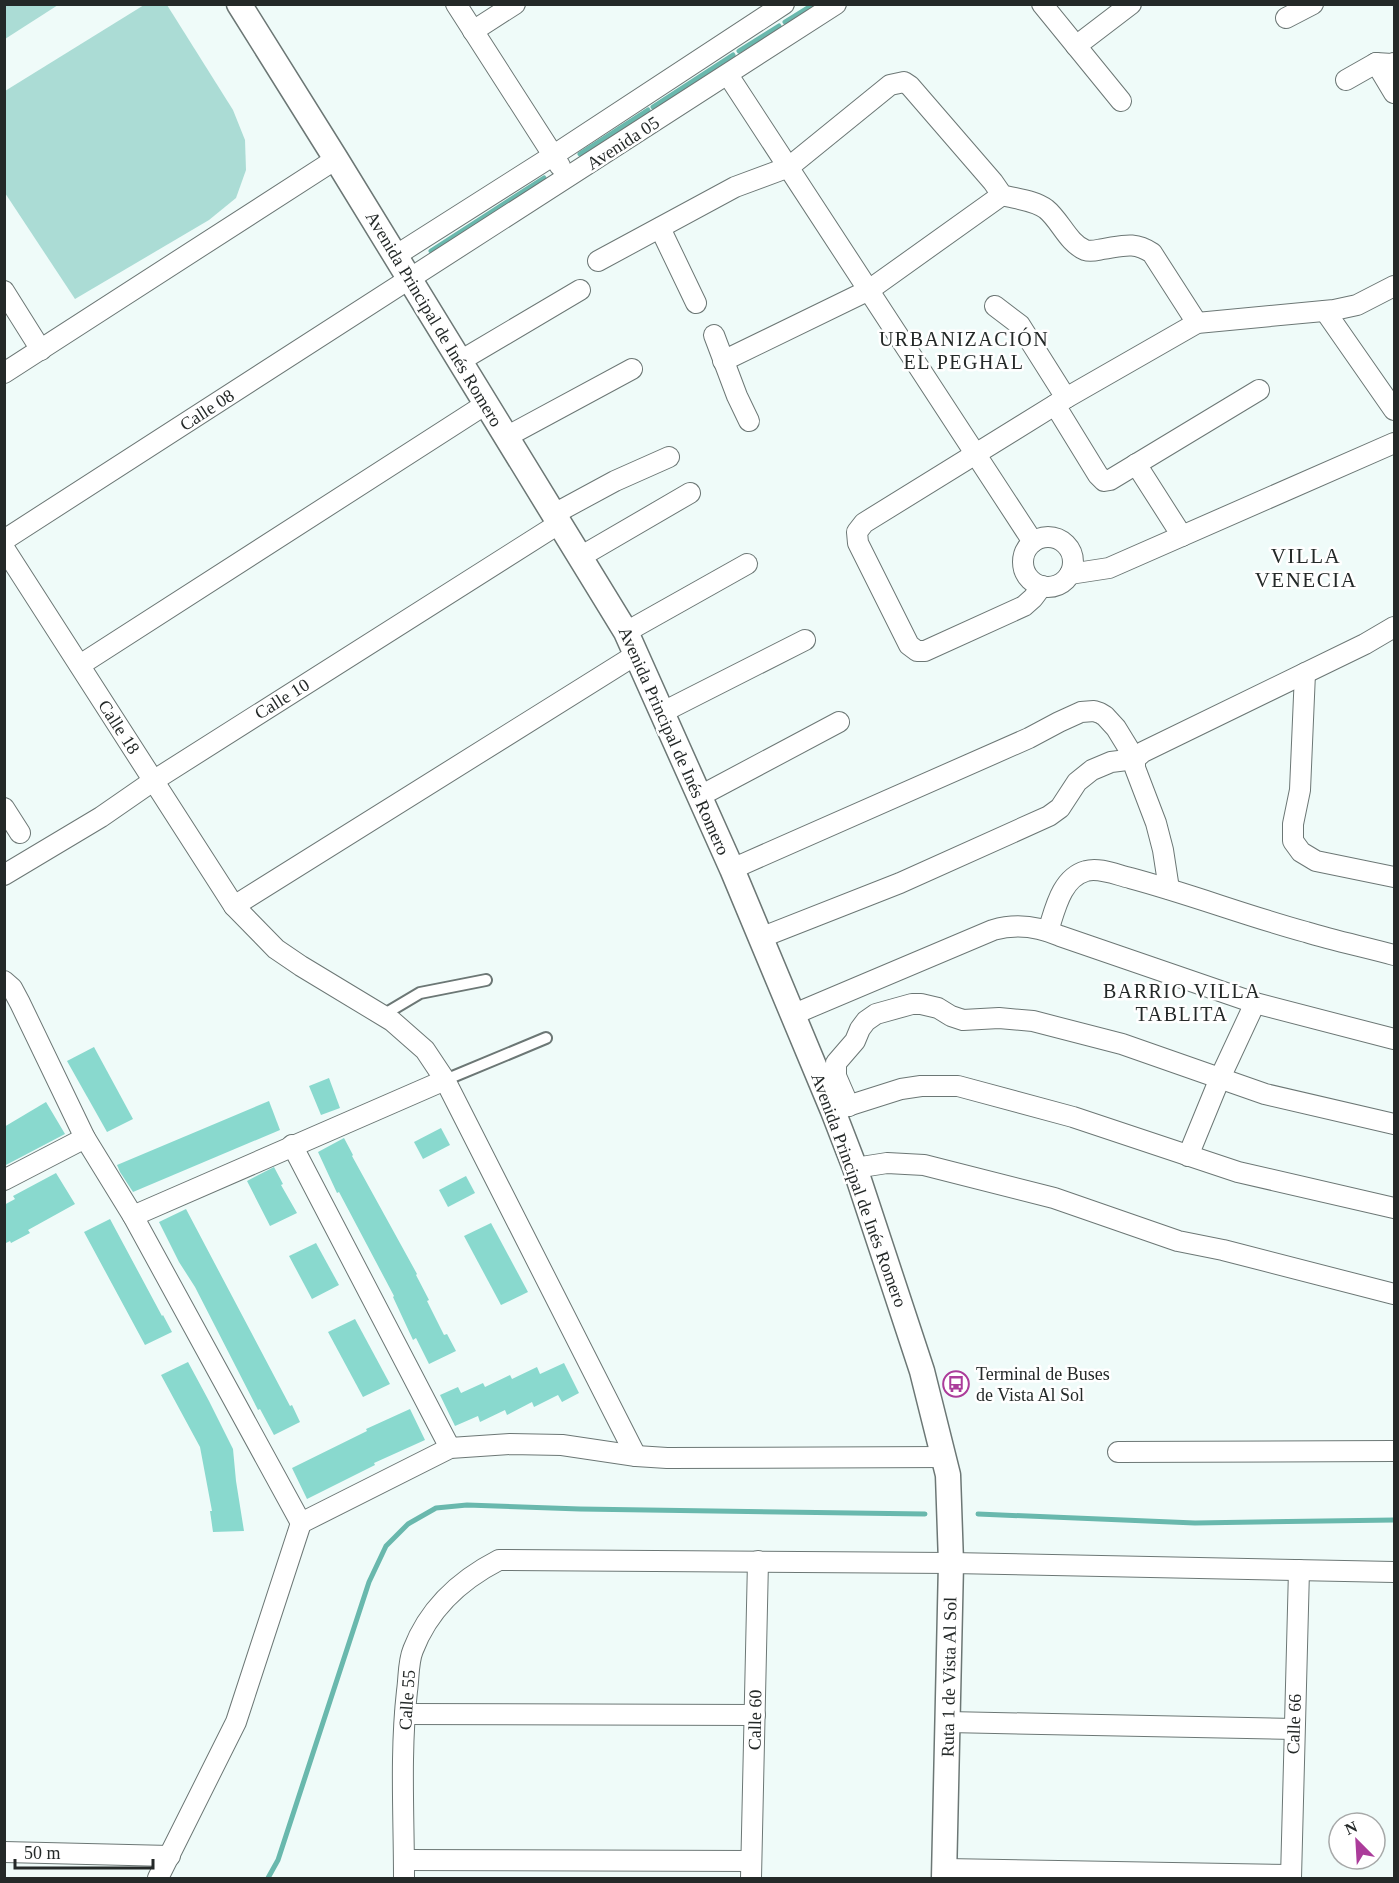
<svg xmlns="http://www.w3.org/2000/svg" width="1399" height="1883" font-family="'Times New Roman',serif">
  <rect width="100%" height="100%" fill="#effbf9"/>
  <!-- green -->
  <g fill="#abdcd5">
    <polygon points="5,4 58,4 58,5 5,39"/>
    <polygon points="144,5 167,5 233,110 245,140 246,170 236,198 209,220 75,299 5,193 5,91"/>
  </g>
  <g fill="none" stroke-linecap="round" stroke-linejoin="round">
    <!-- stream -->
    <g stroke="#69b8ad" stroke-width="5">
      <polyline points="785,22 814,4"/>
      <polyline points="739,51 779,26"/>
      <polyline points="653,107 733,55"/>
      <polyline points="580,154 648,110"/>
      <polyline points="431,251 544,178"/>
      <polyline points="978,1514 1195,1523 1394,1520"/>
      <polyline points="268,1878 278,1860 369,1582 386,1546 408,1524 436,1508 467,1505 580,1509 925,1514"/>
    </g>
  </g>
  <!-- building -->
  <g fill="#89d9ce">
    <polygon points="94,1047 133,1119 107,1132 67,1061"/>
    <polygon points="329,1078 340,1108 321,1115 309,1086"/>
    <polygon points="269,1101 280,1130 133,1192 120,1172 117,1165"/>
    <polygon points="46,1102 65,1134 4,1166 4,1127"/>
    <polygon points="441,1128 450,1145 423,1159 414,1142"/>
    <polygon points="344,1138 353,1155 352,1156 417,1274 416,1275 429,1300 427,1301 444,1335 447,1334 456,1351 429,1364 416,1338 413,1340 393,1297 394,1296 339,1192 337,1193 318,1152"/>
    <polygon points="274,1167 283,1184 281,1185 297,1213 270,1226 247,1181"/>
    <polygon points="56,1173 75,1204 28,1230 30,1233 11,1243 10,1241 4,1244 4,1205 15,1199 13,1196"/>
    <polygon points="466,1176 475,1193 448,1207 439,1190"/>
    <polygon points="186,1209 290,1406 292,1405 300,1422 274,1435 260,1409 258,1410 195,1287 179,1262 159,1222"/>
    <polygon points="110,1219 162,1316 163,1315 172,1332 145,1345 84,1232"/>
    <polygon points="491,1223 528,1292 501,1305 464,1236"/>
    <polygon points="316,1243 339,1285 312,1299 289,1256"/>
    <polygon points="355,1319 390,1384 363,1397 328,1332"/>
    <polygon points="188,1362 209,1401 233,1449 236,1481 244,1531 213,1532 210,1511 212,1511 200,1447 161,1375"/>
    <polygon points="564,1363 579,1393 562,1402 558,1395 534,1407 532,1402 507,1415 505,1410 480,1422 478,1416 455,1426 440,1395 458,1387 461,1393 483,1383 485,1387 510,1375 512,1379 537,1367 540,1374"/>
    <polygon points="410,1409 425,1440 374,1463 375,1465 307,1499 292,1468 367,1431 366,1429"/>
  </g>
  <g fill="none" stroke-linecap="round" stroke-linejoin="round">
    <!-- service casing -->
    <g stroke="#6c7775" stroke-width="14">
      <g id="service">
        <polyline points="383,1015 420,993 486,980"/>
        <polyline points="445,1080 546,1038"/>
      </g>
    </g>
    <!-- minor casing -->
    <g stroke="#6c7775" stroke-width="22">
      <g id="minor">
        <polyline points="456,4 560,166"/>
        <polyline points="1042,4 1121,101"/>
        <polyline points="1286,18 1313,4"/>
        <polyline points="473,31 515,4"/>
        <polyline points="1076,46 1131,4"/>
        <polyline points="1376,63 1394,93"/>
        <polyline points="728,75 1033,542"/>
        <polyline points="1346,80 1376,63 1392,64 1394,63"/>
        <polyline points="660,228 696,303"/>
        <polyline points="395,256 554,155 784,4"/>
        <path d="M598 261 735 187 789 167 890 85 904 82 910 86 993 182 1002 195C1016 199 1034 200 1046 209 1060 220 1068 243 1085 250 1091 252 1097 250 1103 249 1123 246 1134 241 1152 253L1197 323"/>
        <polyline points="4,291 41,350"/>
        <polyline points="995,306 1020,325 1066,398"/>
        <polyline points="1325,311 1394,410"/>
        <polyline points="714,335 737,396 749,421"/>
        <polyline points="460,361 580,290"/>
        <polyline points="723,361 869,290 1002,195"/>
        <polyline points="4,373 336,159"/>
        <polyline points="1055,405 1098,475 1104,481 1110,480 1259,390"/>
        <polyline points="506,437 632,369"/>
        <polyline points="1136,464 1182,536"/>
        <polyline points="554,514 615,481 669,457"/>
        <circle cx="1048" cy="562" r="25"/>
        <polyline points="4,540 836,4"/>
        <polyline points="4,548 234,906 276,949 301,966 392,1021 425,1050 445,1080 636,1456"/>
        <polyline points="580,557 690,493"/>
        <polyline points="1070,574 1109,568 1394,443"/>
        <polyline points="1042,586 1033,598 1024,606 925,651 917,651 909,645 858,543 857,532 864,523 1066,398 1197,323 1334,310 1357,305 1394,286"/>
        <polyline points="626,632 747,564"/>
        <polyline points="80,665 486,404"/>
        <polyline points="1305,673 1300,790 1293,824 1293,841 1301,852 1316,861 1394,877"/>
        <polyline points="663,712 805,640"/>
        <polyline points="700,796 839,722"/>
        <polyline points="4,808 20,833"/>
        <polyline points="732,869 1029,738 1059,722 1081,712 1094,711 1100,713 1105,716 1116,728 1135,759 1135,768 1156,823 1163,850 1169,889"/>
        <polyline points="4,875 101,817 153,781 560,523"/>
        <polyline points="234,906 637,654"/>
        <path d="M1048 931C1055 910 1061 878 1086 871 1099 867 1117 875 1130 878 1190 894 1247 916 1306 932 1335 941 1365 947 1394 955"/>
        <polyline points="760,938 900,883 1049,816 1060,808 1077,782 1092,770 1111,762 1135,759 1143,752 1365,644 1394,627"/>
        <polyline points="4,981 12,988 20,1003 85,1138 133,1216 301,1523"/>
        <path d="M792 1015 993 930C1017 923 1038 926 1060 936L1255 1003 1394 1039"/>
        <polyline points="849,1106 836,1076 836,1063 855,1041 860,1029 866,1021 876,1014 912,1004 921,1004 938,1008 951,1016 963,1020 999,1018 1033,1021 1122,1044 1265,1094 1394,1124"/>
        <polyline points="838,1109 901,1089 921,1086 958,1086 1073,1117 1238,1172 1394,1208"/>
        <polyline points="292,1145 450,1448"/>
        <polyline points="1188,1156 1220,1078 1255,1003"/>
        <polyline points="855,1168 887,1163 924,1165 1054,1198 1178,1241 1223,1250 1394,1294"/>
        <polyline points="4,1180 85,1138"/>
        <polyline points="133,1216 445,1080"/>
        <polyline points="1118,1452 1394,1451"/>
        <polyline points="405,1714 755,1715"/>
        <polyline points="948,1722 1294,1729"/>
        <polyline points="4,1852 170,1856"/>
        <polyline points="404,1860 751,1861"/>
        <polyline points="945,1869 1291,1875"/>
        <polyline points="158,1878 236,1722 301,1523 450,1448 510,1444 562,1445 636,1456 667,1458 945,1457"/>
        <path d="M404 1878C404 1816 400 1753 407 1691 409 1678 408 1662 413 1650 429 1608 460 1580 499 1560L951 1563 1394 1572"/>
        <polyline points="751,1878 758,1561"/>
        <polyline points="1291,1878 1299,1570"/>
      </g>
    </g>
    <!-- tertiary casing -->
    <g stroke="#6c7775" stroke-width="27">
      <polyline id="tertiary" points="239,4 336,159 626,632 732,869 833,1111 855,1168 922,1371 948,1475 951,1563 944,1878"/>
    </g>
    <!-- service -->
    <use href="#service" stroke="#fff" stroke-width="10"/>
    <!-- minor -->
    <use href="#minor" stroke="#fff" stroke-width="20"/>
    <!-- tertiary -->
    <use href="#tertiary" stroke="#fff" stroke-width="24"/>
  </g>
  <!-- icons -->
  <defs>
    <g id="bus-ring" transform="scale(1.35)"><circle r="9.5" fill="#fff" stroke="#ab3c9a" stroke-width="1.5"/><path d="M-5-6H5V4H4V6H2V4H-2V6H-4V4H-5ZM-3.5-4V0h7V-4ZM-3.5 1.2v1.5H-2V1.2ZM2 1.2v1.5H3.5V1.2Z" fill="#ab3c9a"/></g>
  </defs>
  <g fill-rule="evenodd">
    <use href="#bus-ring" x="956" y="1384"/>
  </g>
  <g text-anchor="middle" stroke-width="5" stroke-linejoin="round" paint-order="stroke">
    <!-- street labels -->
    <g font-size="18" fill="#242928" stroke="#fff">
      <text transform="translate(623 143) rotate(-33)" y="6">Avenida 05</text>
      <text transform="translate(434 319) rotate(59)" y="6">Avenida Principal de Inés Romero</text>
      <text transform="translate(207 410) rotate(-33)" y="6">Calle 08</text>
      <text transform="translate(282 699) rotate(-32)" y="6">Calle 10</text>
      <text transform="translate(119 727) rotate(57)" y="6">Calle 18</text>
      <text transform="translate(674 741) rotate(66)" y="6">Avenida Principal de Inés Romero</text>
      <text transform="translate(859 1190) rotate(70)" y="6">Avenida Principal de Inés Romero</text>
      <text transform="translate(949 1677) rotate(-89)" y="6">Ruta 1 de Vista Al Sol</text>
      <text transform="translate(407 1700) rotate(-86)" y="6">Calle 55</text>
      <text transform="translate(755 1720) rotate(-89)" y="6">Calle 60</text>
      <text transform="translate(1294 1724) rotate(-88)" y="6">Calle 66</text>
    </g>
    <!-- poi labels -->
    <g font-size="18" fill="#242928" stroke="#fff" text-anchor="start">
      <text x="976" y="1380">Terminal de Buses<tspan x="976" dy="21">de Vista Al Sol</tspan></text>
    </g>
    <!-- neighbourhood labels -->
    <g font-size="20" letter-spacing="1.5" fill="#242928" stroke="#fff">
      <text x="964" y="346">URBANIZACIÓN<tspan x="964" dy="23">EL PEGHAL</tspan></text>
      <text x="1182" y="998">BARRIO VILLA<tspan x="1182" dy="23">TABLITA</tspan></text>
    </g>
    <!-- quarter labels -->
    <g font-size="21" letter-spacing="1.5" fill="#242928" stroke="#fff">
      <text x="1306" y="563">VILLA<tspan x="1306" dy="24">VENECIA</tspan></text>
    </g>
  </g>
  <!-- border -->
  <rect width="1399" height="1883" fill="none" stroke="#242928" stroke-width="12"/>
  <!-- north arrow -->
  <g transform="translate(1357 1841) rotate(336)"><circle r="28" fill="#ffffff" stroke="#a7a9a9" stroke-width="1.5"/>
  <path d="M0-4.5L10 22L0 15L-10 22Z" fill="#ab3c9a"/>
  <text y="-9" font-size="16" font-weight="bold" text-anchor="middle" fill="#242928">N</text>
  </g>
  <!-- scale -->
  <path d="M15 1859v9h138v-9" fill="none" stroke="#242928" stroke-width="3"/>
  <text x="24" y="1859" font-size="18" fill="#242928" stroke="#ffffff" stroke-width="4.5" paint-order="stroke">50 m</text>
</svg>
